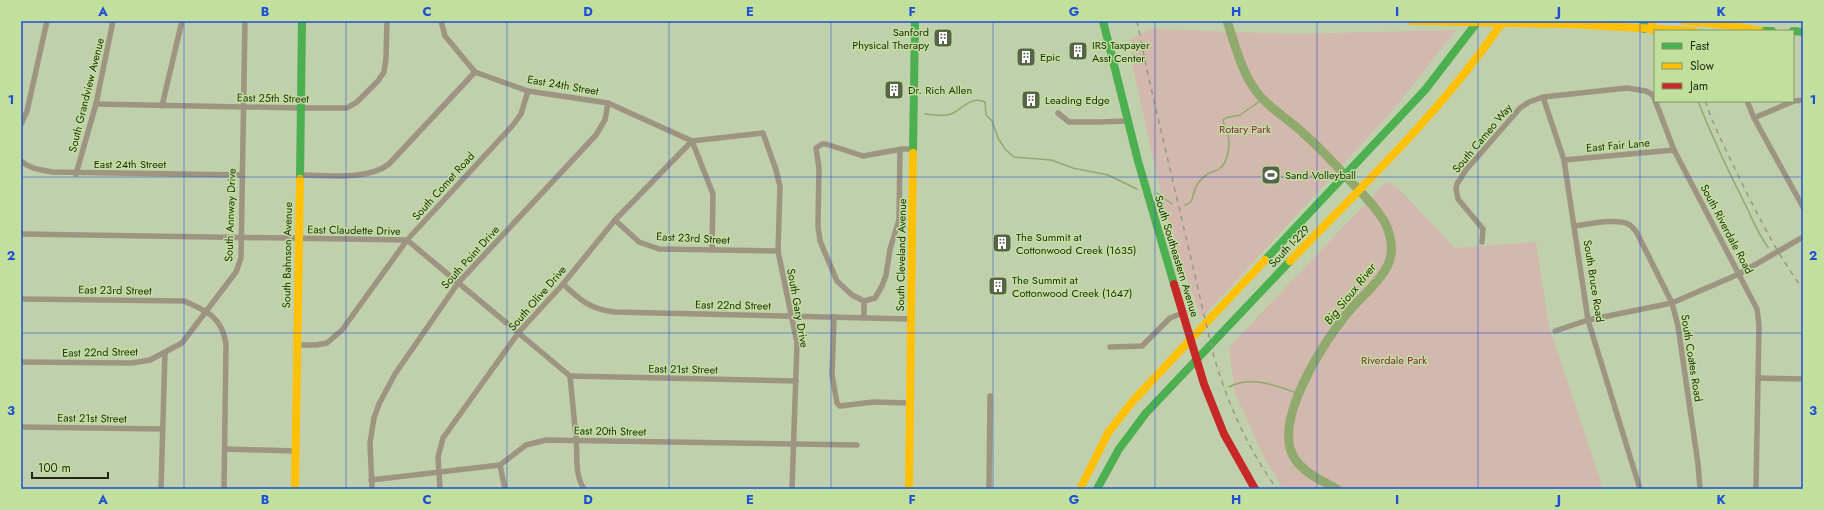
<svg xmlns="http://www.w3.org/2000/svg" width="1824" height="510" font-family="Jost,sans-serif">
  <rect width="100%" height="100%" fill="#c0d0ac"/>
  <!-- green -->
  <g fill="#d2b8ad">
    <polygon points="1151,29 1292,34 1456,30 1393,110 1201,319 1165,213 1133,67 1131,39"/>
    <polygon points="1386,182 1396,186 1455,248 1536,242 1549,327 1603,489 1283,489 1262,453 1235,393 1229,347"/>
  </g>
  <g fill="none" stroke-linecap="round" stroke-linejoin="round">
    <!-- stream -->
    <g stroke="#90aa6d" stroke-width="1.5">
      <path d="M1698 101C1711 135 1727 168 1743 200 1751 215 1757 233 1768 247"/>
      <path d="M925 114C934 115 942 117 951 114 962 110 971 95 985 102L986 115 992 121 998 138 1005 149 1014 157 1051 160 1073 168 1108 175 1137 189"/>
      <polyline points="1157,193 1172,204"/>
      <path d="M1185 205C1196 202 1191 193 1197 185 1200 180 1205 175 1210 173 1213 171 1216 171 1219 169 1229 162 1231 142 1227 131 1226 127 1223 125 1223 120L1225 118 1240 115 1263 99"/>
      <path d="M1229 387C1250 375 1279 386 1299 394"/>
    </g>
    <!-- river -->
    <path stroke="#90aa6d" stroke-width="9" d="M1227 21C1235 44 1241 71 1256 91 1267 107 1287 118 1301 131 1319 147 1336 165 1352 183 1362 193 1372 203 1380 215 1388 225 1393 242 1391 255 1388 275 1363 295 1350 310 1326 338 1270 423 1295 459 1304 473 1323 481 1337 489"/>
    <!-- street -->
    <g stroke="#9d9482" stroke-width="5.5">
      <polyline points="441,21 445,36 475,72"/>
      <polyline points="1543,97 1564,160 1588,320 1640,489"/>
      <polyline points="1747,101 1754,118 1803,207"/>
      <polyline points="96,104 300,108 347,108 357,102 378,81 384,72 386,58 387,21"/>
      <polyline points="162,106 182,21"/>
      <polyline points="1058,113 1069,122 1099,122 1127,121"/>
      <polyline points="1754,118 1794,101 1803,100"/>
      <polyline points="21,124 27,111 47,21"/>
      <polyline points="1564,160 1674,150"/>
      <path d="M21 161C30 169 42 170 53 172L242 175"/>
      <polyline points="76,174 96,104 113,21"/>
      <path d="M299 175C326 175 367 181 389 164L475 72 528 91 608 103 692 141 763 133 776 170 780 186 778 251 797 343 792 489"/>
      <polyline points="615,220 639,242 659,249 778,251"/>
      <path d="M1575 226C1589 224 1616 218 1628 224 1632 226 1635 230 1637 233L1672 303 1678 326 1698 464 1700 489"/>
      <path d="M21 234 407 240 570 376C572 397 574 417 576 438 578 456 574 473 584 489"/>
      <polyline points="1482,242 1483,229 1458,199 1456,189 1457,184 1466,170 1520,108 1529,102 1543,97 1627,88 1646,91 1653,95 1674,150 1757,309 1759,325 1756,489"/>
      <path d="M563 284C580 300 590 309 614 312L911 319"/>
      <path d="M21 299 184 301C207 311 222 317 226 344L224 489"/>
      <polyline points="864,301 852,295 837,281 820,241 818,226 819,168 816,148 822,144 826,144 863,156 902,149 913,149"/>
      <polyline points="834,317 832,375 837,403 840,406 873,402 910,403"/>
      <polyline points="864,318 864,301 875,298 882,286 886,275 890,249 899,220 900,150"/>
      <polyline points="1555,331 1588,320 1672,303 1739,274 1803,237"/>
      <polyline points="297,345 316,345 327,343 342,330 407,240 513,125 521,114 528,91"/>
      <polyline points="1110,347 1142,346 1170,318 1183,313"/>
      <polyline points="21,362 132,363 150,360 182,343 236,272 241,258 245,21"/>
      <polyline points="570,376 796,381"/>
      <polyline points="1758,378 1803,379"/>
      <polyline points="21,427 162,429"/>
      <polyline points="225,449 295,451"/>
      <polyline points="500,465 505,489"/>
      <polyline points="371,480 500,465 526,445 546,440 857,445"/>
      <polyline points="161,489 165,352"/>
      <polyline points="372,489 370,443 374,418 379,404 395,374 458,283 596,135 605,120 608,103"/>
      <polyline points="440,489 438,457 443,438 519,332 563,284 615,220 692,141 713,194 712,250"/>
      <polyline points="989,489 990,396"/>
    </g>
    <!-- fast -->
    <g stroke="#4caf50" stroke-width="8">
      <polyline points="1103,21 1138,161 1174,284"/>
      <polyline points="1421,21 1422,21"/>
      <polyline points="1644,29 1645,21"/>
      <polyline points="1756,31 1772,31"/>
      <polyline points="1793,31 1803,32"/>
      <polyline points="913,153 915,21"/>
      <polyline points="300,179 302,21"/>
      <polyline points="1265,260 1425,90 1478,21"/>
      <polyline points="1097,489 1119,449 1146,413 1290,261"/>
    </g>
    <!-- slow -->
    <g stroke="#ffc107" stroke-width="8">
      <polyline points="1412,21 1568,24 1694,31"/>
      <polyline points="1652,21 1652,30"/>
      <polyline points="1684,21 1735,26 1760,31"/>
      <path d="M1290 261C1364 184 1443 110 1503 21"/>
      <polyline points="295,489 300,179"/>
      <polyline points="909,489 913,153"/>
      <polyline points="1080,489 1108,433 1132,402 1265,260"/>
    </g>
    <!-- jam -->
    <polyline stroke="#c62828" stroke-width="8" points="1174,284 1204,384 1224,434 1255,489"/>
    <!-- rail -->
    <g stroke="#969982" stroke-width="1.5" stroke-dasharray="5 5" stroke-linecap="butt">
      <path d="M1137 21 1148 75 1214 357C1228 404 1248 449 1277 489"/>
      <path d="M1705 101C1714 127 1727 152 1739 177 1758 216 1777 254 1803 289"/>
    </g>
  </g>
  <!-- grid -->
  <path fill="none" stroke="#1d4ed8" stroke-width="1" stroke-opacity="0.55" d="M184 21V489M346 21V489M507 21V489M669 21V489M831 21V489M993 21V489M1155 21V489M1317 21V489M1478 21V489M1640 21V489M21 177H1803M21 333H1803"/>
  <!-- icons -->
  <defs>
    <g id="building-square" transform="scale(1)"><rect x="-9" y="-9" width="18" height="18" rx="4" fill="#576447" stroke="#c1df9d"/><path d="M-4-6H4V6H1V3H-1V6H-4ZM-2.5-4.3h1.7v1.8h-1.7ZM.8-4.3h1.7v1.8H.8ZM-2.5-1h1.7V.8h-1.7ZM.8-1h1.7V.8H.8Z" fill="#fff"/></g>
    <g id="stadium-square" transform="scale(1)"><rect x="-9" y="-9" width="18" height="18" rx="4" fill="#576447" stroke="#c1df9d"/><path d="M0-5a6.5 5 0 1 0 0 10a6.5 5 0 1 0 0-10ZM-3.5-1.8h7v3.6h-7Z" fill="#fff"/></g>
  </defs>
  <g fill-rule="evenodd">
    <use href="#building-square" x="943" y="38"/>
    <use href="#building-square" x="1078" y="51"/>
    <use href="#building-square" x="1026" y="57"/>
    <use href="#building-square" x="894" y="90"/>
    <use href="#building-square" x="1031" y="100"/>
    <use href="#stadium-square" x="1271" y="175"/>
    <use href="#building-square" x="1002" y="243"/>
    <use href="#building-square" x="998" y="286"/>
  </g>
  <g text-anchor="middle" stroke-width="3" stroke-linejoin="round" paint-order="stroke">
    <!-- poi labels -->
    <g font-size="11" fill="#1f2a10" stroke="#c1df9d" text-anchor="start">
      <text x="929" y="36" text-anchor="end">Sanford<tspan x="929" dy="13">Physical Therapy</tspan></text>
      <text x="1092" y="49">IRS Taxpayer<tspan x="1092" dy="13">Asst Center</tspan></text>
      <text x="1040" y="61">Epic</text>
      <text x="908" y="94">Dr. Rich Allen</text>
      <text x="1045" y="104">Leading Edge</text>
      <text x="1285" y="179">Sand Volleyball</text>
      <text x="1016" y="241">The Summit at<tspan x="1016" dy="13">Cottonwood Creek (1635)</tspan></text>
      <text x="1012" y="284">The Summit at<tspan x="1012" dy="13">Cottonwood Creek (1647)</tspan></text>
    </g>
    <!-- street labels -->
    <g font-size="11" fill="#1f2a10" stroke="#c1df9d">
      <text transform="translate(563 85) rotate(10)" y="4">East 24th Street</text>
      <text transform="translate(86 95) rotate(-76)" y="4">South Grandview Avenue</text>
      <text transform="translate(273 98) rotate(1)" y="4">East 25th Street</text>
      <text transform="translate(1482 138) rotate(-50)" y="4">South Cameo Way</text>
      <text transform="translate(1618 145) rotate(-5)" y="4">East Fair Lane</text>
      <text x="130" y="168">East 24th Street</text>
      <text transform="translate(443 186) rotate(-48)" y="4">South Comet Road</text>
      <text transform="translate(230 215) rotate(-88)" y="4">South Annway Drive</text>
      <text transform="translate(1727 229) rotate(62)" y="4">South Riverdale Road</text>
      <text transform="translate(354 230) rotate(1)" y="4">East Claudette Drive</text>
      <text transform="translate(693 238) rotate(3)" y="4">East 23rd Street</text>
      <text transform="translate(1289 246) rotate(-46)" y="4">South I-229</text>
      <text transform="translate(287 255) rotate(-89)" y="4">South Bahnson Avenue</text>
      <text transform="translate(901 255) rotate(-89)" y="4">South Cleveland Avenue</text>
      <text transform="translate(1177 256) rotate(73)" y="4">South Southeastern Avenue</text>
      <text transform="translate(470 257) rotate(-48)" y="4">South Point Drive</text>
      <text transform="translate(1594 281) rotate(81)" y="4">South Bruce Road</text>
      <text transform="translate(115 290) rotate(1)" y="4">East 23rd Street</text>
      <text transform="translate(537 298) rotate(-49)" y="4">South Olive Drive</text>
      <text transform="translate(733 305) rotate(1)" y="4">East 22nd Street</text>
      <text transform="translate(798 308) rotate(80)" y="4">South Gary Drive</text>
      <text transform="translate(100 352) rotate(-1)" y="4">East 22nd Street</text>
      <text transform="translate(1692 358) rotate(81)" y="4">South Coates Road</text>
      <text transform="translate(683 369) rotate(1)" y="4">East 21st Street</text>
      <text transform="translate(92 418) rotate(1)" y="4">East 21st Street</text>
      <text transform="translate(610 431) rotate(1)" y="4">East 20th Street</text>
    </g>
    <!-- park labels -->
    <g font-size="11" fill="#882541" stroke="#c1df9d">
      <text x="1245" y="133">Rotary Park</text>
      <text x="1394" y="364">Riverdale Park</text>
    </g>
    <!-- water labels -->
    <g font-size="12" font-style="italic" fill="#263902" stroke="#c1df9d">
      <text transform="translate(1350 294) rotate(-51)" y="4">Big Sioux River</text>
    </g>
  </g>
  <!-- border -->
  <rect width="1824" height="510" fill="none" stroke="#c1df9d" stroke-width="44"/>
  <!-- legend -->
  <rect x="1654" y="30" width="140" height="72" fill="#c1df9d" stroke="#809765"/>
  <rect x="1662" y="43" width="20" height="6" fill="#4caf50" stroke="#809765"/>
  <text x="1690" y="50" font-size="12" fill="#1f2a10">Fast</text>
  <rect x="1662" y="63" width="20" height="6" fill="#ffc107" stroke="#809765"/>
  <text x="1690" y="70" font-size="12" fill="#1f2a10">Slow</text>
  <rect x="1662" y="83" width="20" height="6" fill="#c62828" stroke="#809765"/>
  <text x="1690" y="90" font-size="12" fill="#1f2a10">Jam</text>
  <!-- scale -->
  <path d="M32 472v6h76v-6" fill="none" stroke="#1f2a10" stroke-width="2"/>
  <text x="38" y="472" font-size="12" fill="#1f2a10" stroke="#c1df9d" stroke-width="3" paint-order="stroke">100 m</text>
  <rect x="22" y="22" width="1780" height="466" fill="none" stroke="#1d4ed8" stroke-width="1.5"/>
  <g font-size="13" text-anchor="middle" font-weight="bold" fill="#1d4ed8">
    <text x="103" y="16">A</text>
    <text x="265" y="16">B</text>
    <text x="427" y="16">C</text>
    <text x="588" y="16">D</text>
    <text x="750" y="16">E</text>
    <text x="912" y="16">F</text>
    <text x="1074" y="16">G</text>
    <text x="1236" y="16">H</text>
    <text x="1397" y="16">I</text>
    <text x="1559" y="16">J</text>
    <text x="1721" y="16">K</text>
    <text x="11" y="104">1</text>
    <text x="1813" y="104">1</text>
    <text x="11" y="260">2</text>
    <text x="1813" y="260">2</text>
    <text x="11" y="415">3</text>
    <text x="1813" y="415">3</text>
    <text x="103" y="504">A</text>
    <text x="265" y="504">B</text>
    <text x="427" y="504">C</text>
    <text x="588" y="504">D</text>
    <text x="750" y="504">E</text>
    <text x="912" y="504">F</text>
    <text x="1074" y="504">G</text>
    <text x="1236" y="504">H</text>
    <text x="1397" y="504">I</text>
    <text x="1559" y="504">J</text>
    <text x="1721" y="504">K</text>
  </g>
</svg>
